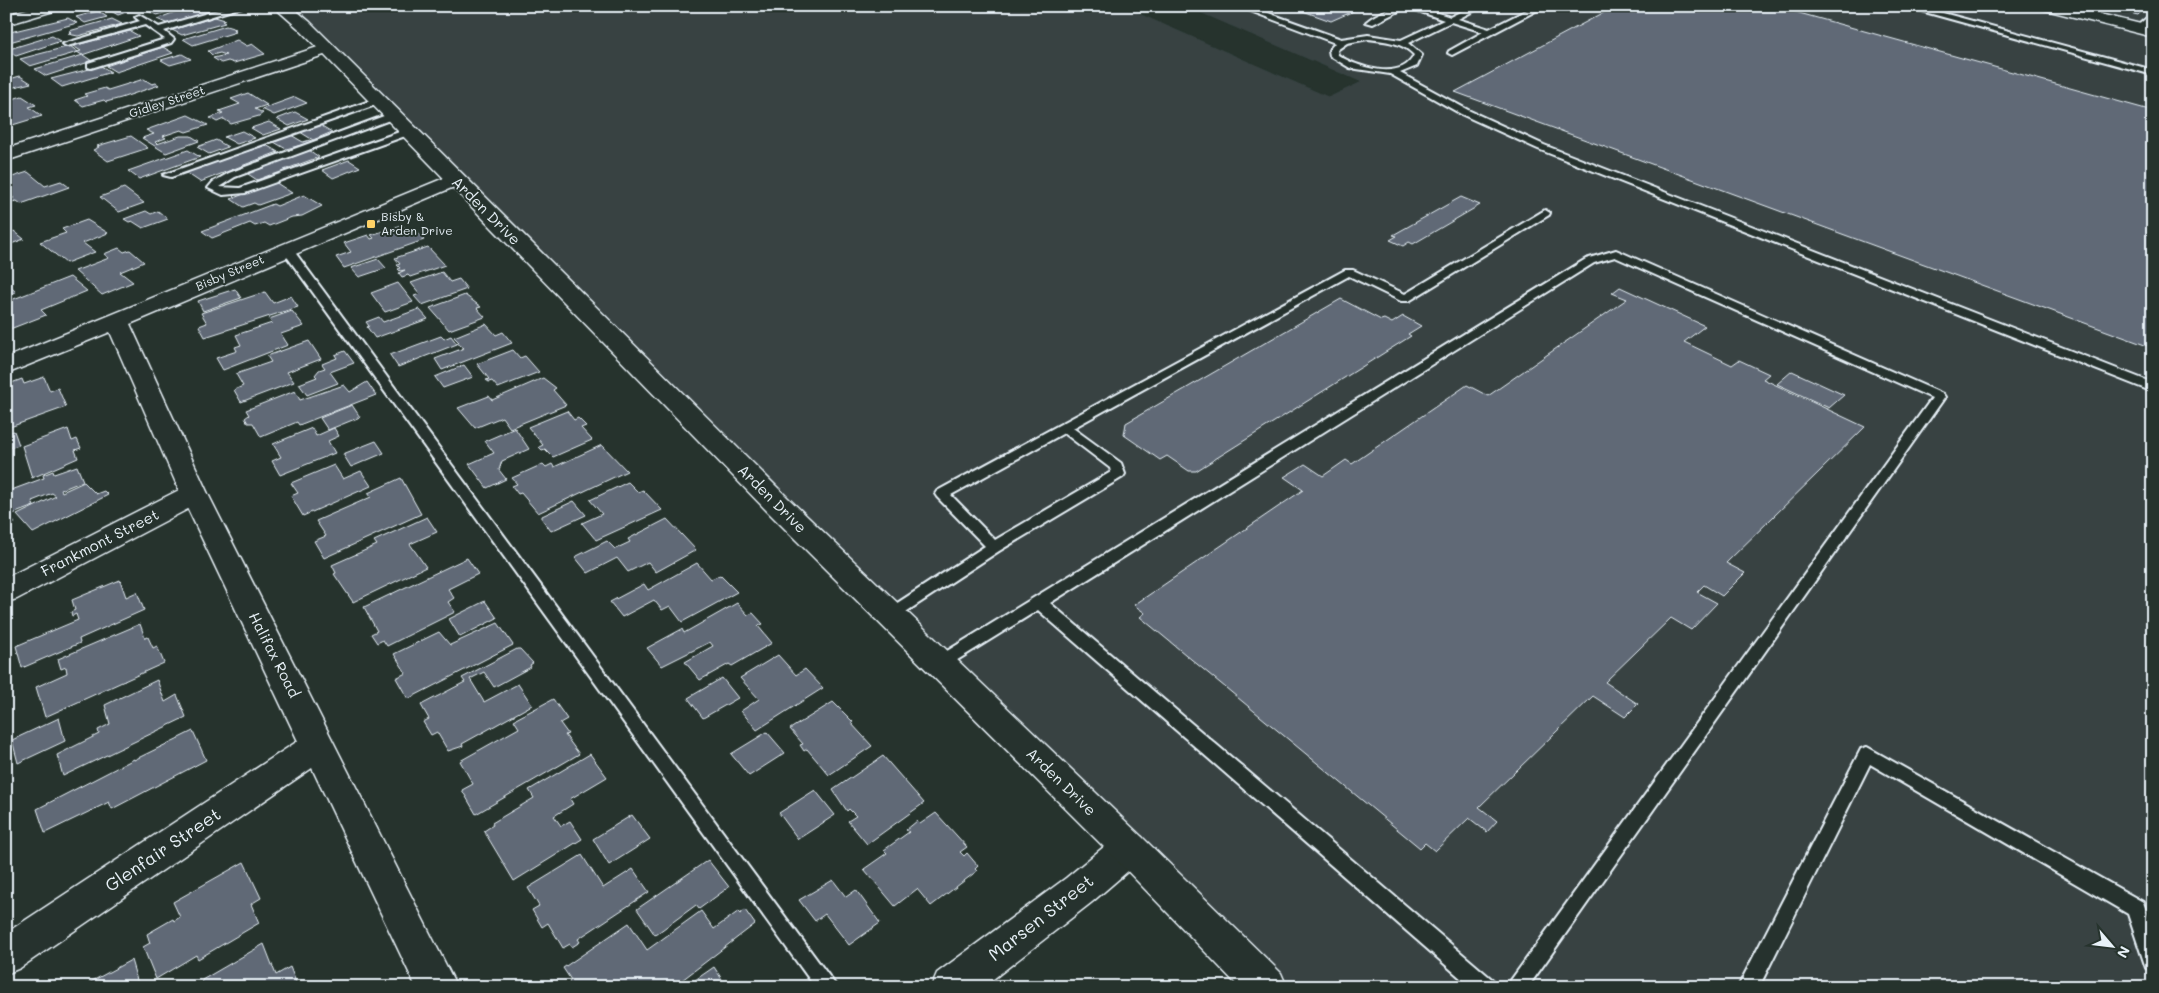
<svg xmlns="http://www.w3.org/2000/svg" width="2159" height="993" font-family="Mali,sans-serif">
  <rect width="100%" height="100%" fill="#26332d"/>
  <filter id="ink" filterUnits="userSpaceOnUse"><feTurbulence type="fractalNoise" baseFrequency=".02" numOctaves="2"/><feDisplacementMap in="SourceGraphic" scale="10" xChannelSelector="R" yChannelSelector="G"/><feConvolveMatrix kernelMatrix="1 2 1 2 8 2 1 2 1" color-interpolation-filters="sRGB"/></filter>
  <g filter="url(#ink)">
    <!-- built -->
    <polygon fill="#374343" points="281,6 1122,6 1329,97 1361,82 1185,6 2153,6 2153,987 1267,987"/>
    <!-- building -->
    <g fill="#606976" stroke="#e8f1f8">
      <polygon points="114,6 142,6 118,15 106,8"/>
      <polygon points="162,6 189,6 157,15 148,11"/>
      <polygon points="1289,6 1365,6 1331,21"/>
      <polygon points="1616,6 1774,6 2153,111 2153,348 1455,92"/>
      <polygon points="2101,6 2147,6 2138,15"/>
      <polygon points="200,7 210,9 206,10 209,12 168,24 157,19 185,8 188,10"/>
      <polygon points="98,11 107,17 85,23 76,17"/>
      <polygon points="215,17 225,20 222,21 225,23 182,35 172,30"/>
      <polygon points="68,18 77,23 6,43 6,33"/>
      <polygon points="112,19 122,24 78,36 68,34 72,33 69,31"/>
      <polygon points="226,26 236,29 233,30 236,32 193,45 183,39"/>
      <polygon points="130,31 139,36 82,55 77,52 81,51 73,46"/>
      <polygon points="52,36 61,41 16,56 6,50"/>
      <polygon points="237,40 247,46 252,44 265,54 234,63 228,61 221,63 213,58 226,55 220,53 212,55 208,51"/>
      <polygon points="70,46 78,52 30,66 20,59"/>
      <polygon points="163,47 173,53 116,72 106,66"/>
      <polygon points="182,54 191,59 170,65 161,60"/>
      <polygon points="83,55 92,61 46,76 35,69"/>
      <polygon points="101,66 111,72 62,87 51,79"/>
      <polygon points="20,76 31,83 6,89 6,80"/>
      <polygon points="144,79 152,84 156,83 159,85 121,98 106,102 104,100 83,106 75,100 87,96 84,94 105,88 108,90"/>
      <polygon points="248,93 267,105 255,109 263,113 259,116 231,124 224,119 217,122 210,118 223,113 219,111 240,104 231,99"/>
      <polygon points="22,96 36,105 29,107 42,116 6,127 6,101"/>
      <polygon points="295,97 307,103 274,115 262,109"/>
      <polygon points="295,112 308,119 289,126 277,119"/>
      <polygon points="188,115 208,125 186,132 181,130 163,136 166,138 155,142 157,144 180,136 191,136 199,141 166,153 142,138 154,134 146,130"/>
      <polygon points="269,122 281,129 263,135 251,128"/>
      <polygon points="320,125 332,132 313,140 300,132"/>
      <polygon points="242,131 255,138 237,144 224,137"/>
      <polygon points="291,135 303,142 310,140 313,142 286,149 274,142"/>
      <polygon points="131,136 148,148 108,161 93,150 99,147 97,146"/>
      <polygon points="216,140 228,147 209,154 197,147"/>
      <polygon points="266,145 278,152 200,182 185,172"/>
      <polygon points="188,150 200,157 139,179 128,171"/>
      <polygon points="309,150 319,157 284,170 288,173 274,178 270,175 257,180 245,172"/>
      <polygon points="349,160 360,167 333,178 322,170"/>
      <polygon points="28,172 45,186 61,181 69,187 21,204 17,201 11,202 8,200 14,198 6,192 6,179"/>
      <polygon points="275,182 292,193 258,205 254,203 243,207 231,199"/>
      <polygon points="124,188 144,203 119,212 100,197"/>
      <polygon points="304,195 322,206 302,216 292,217 269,226 264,223 255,226 250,223 212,238 202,231 273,204 277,206"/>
      <polygon points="1461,197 1480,205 1413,244 1409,242 1403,246 1390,240 1397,236 1393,235"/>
      <polygon points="146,211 151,214 158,211 168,219 143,228 132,221 129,222 124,219"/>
      <polygon points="87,220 108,233 83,243 95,252 66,263 40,242 66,233 62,229"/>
      <polygon points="402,225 409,233 416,231 424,240 344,268 336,257 351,252 344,243 368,235 371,239 374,238 371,235"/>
      <polygon points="14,231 24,239 6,246 6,234"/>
      <polygon points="428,247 445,265 410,277 408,275 402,277 399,273 405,270 400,271 398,269 400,268 397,265 400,264 395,258"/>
      <polygon points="119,248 124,252 130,250 144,262 120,272 133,282 102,295 75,271 109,258 104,254"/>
      <polygon points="378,259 386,268 359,277 351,268"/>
      <polygon points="442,272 450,282 459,279 467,289 422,305 414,296 420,294 411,283"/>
      <polygon points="70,277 87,291 41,310 46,315 10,329 6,326 6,302"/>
      <polygon points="6,283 16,292 6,295"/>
      <polygon points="398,283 413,302 385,312 371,293"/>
      <polygon points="1620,287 1705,326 1684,342 1732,365 1739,360 1769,374 1763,379 1865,427 1726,563 1745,573 1722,596 1704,585 1697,592 1717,603 1691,630 1671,618 1605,682 1638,704 1625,717 1593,696 1479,807 1497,821 1487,832 1469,818 1435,851 1425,843 1420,848 1140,617 1145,613 1134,605 1303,490 1284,477 1305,464 1323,476 1346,460 1352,464 1467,385 1488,396 1627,299 1612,293"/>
      <polygon points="235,289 241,298 203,311 198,301"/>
      <polygon points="265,292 273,303 291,296 298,307 205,337 199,326 207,323 201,313"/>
      <polygon points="465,295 481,307 477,308 485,317 449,330 430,308"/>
      <polygon points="1341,299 1381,320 1384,319 1392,323 1403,316 1421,326 1408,334 1411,336 1196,471 1189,471 1167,456 1160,460 1124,435 1126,423"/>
      <polygon points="419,309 428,319 375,338 367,327 369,326 366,322 379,317 383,322"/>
      <polygon points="292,311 304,326 281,334 288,345 223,370 216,358 237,351 235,347 241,345 236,335 272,323 269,319"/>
      <polygon points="486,324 496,335 503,332 512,343 442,370 435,359 464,348 457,343 459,342 454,337"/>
      <polygon points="441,336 444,339 451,336 457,344 398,367 390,355"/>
      <polygon points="309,341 321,359 287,372 294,382 241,402 234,390 243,386 236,374 271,362 267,356"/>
      <polygon points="513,350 520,358 525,356 539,372 498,388 492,381 489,382 486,380 489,379 477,364"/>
      <polygon points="345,351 354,363 330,372 338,383 307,395 299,384 317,377 315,375 319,370 325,368 322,364 337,358 335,355"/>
      <polygon points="464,365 473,377 443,388 435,377"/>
      <polygon points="1792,371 1844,395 1829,408 1777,384"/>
      <polygon points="44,377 50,391 58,388 66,407 10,427 11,429 6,431 6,415 11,414 9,410 6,409 9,407 6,385 22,379 24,384"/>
      <polygon points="543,378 556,388 553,390 566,405 510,428 502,417 475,428 458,408 489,396 492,400"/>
      <polygon points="367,382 376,395 299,425 297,422 261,437 253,423 248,423 245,418 249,415 246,410 295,391 300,400 344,385 350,392"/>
      <polygon points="352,405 360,417 328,430 320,418"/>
      <polygon points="567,411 574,420 578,418 586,426 581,428 592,440 553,457 545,449 542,450 539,447 543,445 528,427"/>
      <polygon points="312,428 316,436 334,428 339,436 328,441 335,453 280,475 272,461 281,457 273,444"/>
      <polygon points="515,428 529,449 502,461 499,470 506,479 487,488 469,464 494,453 485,441"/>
      <polygon points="68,429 72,441 77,439 81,448 75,450 78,458 32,478 22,446"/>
      <polygon points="14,431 19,445 6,449 6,433"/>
      <polygon points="376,441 384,453 351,467 343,454"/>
      <polygon points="602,445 627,471 538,513 521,493 518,494 512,486 517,484 512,478 543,464 546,467 552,464 554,467"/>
      <polygon points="334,465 343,479 361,471 371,486 303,516 291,496 298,493 291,483"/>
      <polygon points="77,466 83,481 61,490 62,492 84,482 96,494 104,491 108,495 33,533 17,515 56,496 52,493 32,501 34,506 10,515 6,508 6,492 44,478 43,475 53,471 54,474"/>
      <polygon points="401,478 421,514 324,558 314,541 326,536 316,521 371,497 368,493"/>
      <polygon points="628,482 638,492 643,490 662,510 596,540 582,523 602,514 590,500"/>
      <polygon points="574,501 586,515 551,531 542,519 542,516"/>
      <polygon points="6,513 15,523 6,527"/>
      <polygon points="427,517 437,532 410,544 426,567 353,602 334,574 336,573 332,565 377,545 374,541"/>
      <polygon points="667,519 696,550 656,572 648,562 628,572 617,558 588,573 575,557 607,541 615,549 630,542 628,539"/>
      <polygon points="467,558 478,574 448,589 454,598 448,602 455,612 387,646 383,640 377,643 371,634 377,631 364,607"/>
      <polygon points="697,563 711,579 720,575 737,592 682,622 670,606 662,610 654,600 622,617 610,602 644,584 648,590"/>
      <polygon points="120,580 126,597 137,592 144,610 79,639 80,643 22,668 16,646 78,620 76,614 72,616 71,612 75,610 72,600"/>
      <polygon points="485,601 497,618 460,637 449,619"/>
      <polygon points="737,603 748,615 753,613 763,624 758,626 772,643 732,666 729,664 700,680 685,662 713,646 710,642 662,666 647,648 682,629 684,633"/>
      <polygon points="498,623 513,645 408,699 396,678 406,673 394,654 439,632 450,645"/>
      <polygon points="140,624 145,638 148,637 153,648 157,646 164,663 45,717 36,687 67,673 66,667 61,669 58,659"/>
      <polygon points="517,649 520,649 533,663 530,665 531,667 494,687 484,672 470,679 484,702 518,684 532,705 462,744 463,746 448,751 437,732 431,735 423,722 429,719 421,705 465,682 462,678"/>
      <polygon points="778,655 796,675 805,669 823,688 757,730 741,711 759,699 740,678"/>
      <polygon points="722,678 738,698 703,718 688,698"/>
      <polygon points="157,680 165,702 177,695 186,717 63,776 57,755 99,734 98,730 110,724 105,705"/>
      <polygon points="553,699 567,719 560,723 568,734 565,735 579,754 476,814 462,790 473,784 460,761 519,728 514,720"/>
      <polygon points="833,702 853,722 851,723 872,746 829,775 807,749 804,751 800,745 803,744 790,729"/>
      <polygon points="59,718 65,741 18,763 12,740"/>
      <polygon points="193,731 206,760 112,809 109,802 45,833 37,809 134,759 134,760"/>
      <polygon points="767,732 785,753 749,776 731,754"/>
      <polygon points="590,754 607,777 570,799 573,804 554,816 561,826 570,821 582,839 514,881 484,831 493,825 492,823 534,798 529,790"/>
      <polygon points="883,756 924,803 867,844 848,821 856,816 849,809 847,811 833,790"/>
      <polygon points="815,790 835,815 798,839 779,813"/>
      <polygon points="936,813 967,847 960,852 964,856 967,853 978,866 975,869 977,871 931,906 917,889 895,906 864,869 887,853 884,850 909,832 906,830 917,821 920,824"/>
      <polygon points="632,815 650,839 609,865 593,839"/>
      <polygon points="582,855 603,888 633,869 649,892 578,939 580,942 572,947 570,944 563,948 548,923 542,927 532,910 539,906 528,888"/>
      <polygon points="708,860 729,887 699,909 696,905 655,935 637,909"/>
      <polygon points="244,862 261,898 251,904 259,923 198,959 196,955 156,979 143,947 150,943 147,934 173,919 174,921 180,917 173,902"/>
      <polygon points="833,880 846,897 856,890 880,923 849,945 825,914 815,921 799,900"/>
      <polygon points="745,910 755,924 673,987 572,987 569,982 571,980 563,968 629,923 647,950 701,911 714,929 739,911 740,914"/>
      <polygon points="264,944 276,975 290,967 298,987 197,987 203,983 202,980"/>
      <polygon points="131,960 139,987 85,987 85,985"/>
      <polygon points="714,967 727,987 685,987"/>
    </g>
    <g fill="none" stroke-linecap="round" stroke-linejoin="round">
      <!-- lane casing -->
      <g stroke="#e8f1f8" stroke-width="4">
        <g id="lane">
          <polygon points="232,6 245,6 164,31 174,39 171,43 91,68 88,67 88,63 165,39 145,25 67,46 63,44 140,21 135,17 139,15 159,27"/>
          <path d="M1237 6H1249L1341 39 1368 35 1401 40 1444 20 1407 7 1373 24 1366 22C1393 0 1420 7 1450 17L1472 6H1483L1458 19 1489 29 1535 6H1545L1452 55 1448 53 1449 51 1483 32 1451 22 1408 43 1422 55 1417 66 1400 73 1468 110 1544 145 2153 383V392L1538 149 1461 114 1390 74 1350 68 1330 56 1329 50 1335 43ZM1368 39C1385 41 1402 42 1414 55 1402 82 1356 67 1338 55L1337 50 1347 43Z"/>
          <polygon points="1903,6 1917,6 2153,70 2153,75"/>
          <polygon points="2150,15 2153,15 2153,21 2142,31 2136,31 2136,27"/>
          <polygon points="378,98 382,101 381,103 171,177 163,175"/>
          <polygon points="392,113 397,116 395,118 235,177 219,187 240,188 405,130 411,130 411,134 245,193 223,195 208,188 213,182 229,173"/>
          <path d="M1545 210 1550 213 1549 215 1409 301H1401L1349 276 1073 428 1121 463 1125 474 1123 477 999 551 895 619H885L882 615 885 611 985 546 937 497 935 494 937 491 1345 270H1353L1405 294ZM1064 433 1110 468 1111 472 995 540 951 495Z"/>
          <polygon points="287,246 291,247 837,987 815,987 283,251 283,247"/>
          <polygon points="1616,250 1943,394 1945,397 1528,987 1506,987 1932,398 1615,257 1594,263 1050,603 1493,980 1496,987 1471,987 1038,610 946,667 940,669 934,667 932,663 934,659 1586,259"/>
          <polygon points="1867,747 2143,902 2153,930 2153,970 2146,968 2128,914 1870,764 1759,987 1738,987 1861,749"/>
        </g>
      </g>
      <!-- street casing -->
      <g stroke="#e8f1f8" stroke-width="3">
        <g id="street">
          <polygon points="37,6 63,6 60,9 6,25 6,15"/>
          <polygon points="2039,6 2067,6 2153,27 2153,37 2042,9"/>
          <polygon points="327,44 333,46 335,49 333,52 6,161 6,149"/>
          <polygon points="454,174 461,176 464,180 461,184 130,324 208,494 457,987 416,987 312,768 20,968 6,974 6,933 298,741 188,509 17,599 6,602 6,578 179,490 110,332 6,374 6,358"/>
          <polygon points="1129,832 1142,837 1147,848 1142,859 1092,902 983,987 931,987 937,973 1066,878 1116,837"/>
        </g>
      </g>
      <!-- secondary casing -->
      <g stroke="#e8f1f8" stroke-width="3">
        <polygon id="secondary" points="273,6 291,6 310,22 788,498 1142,837 1281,973 1287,987 1239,987 1116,859 768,512 298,28"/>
      </g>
      <!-- lane -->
      <use href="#lane" fill="#26332d" fill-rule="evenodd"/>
      <!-- street -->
      <use href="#street" fill="#26332d" fill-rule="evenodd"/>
      <!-- secondary -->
      <use href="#secondary" fill="#26332d" fill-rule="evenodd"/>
    </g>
  </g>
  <!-- markers -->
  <rect fill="#ffd166" stroke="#26332d" stroke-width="2" x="366" y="219" width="10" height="10" rx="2.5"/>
  <g text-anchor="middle" stroke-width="4" stroke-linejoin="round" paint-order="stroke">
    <!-- far-street labels -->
    <g font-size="12" fill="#e8f1f8" stroke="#26332d">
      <text transform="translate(167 102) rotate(-18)" y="4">Gidley Street</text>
      <text transform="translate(230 273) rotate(-23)" y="4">Bisby Street</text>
    </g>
    <!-- far-poi labels -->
    <g font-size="12" fill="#e8f1f8" stroke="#26332d" text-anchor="start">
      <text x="381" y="221">Bisby &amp;<tspan x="381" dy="14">Arden Drive</tspan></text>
    </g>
    <!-- street labels -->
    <g font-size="15" fill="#e8f1f8" stroke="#26332d">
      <text transform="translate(486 211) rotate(45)" y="5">Arden Drive</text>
      <text transform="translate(772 499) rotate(45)" y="5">Arden Drive</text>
      <text transform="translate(100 543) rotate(-27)" y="5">Frankmont Street</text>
      <text transform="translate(274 655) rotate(63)" y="5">Halifax Road</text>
      <text transform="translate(1061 782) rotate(44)" y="5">Arden Drive</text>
    </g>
    <!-- near-street labels -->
    <g font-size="18" fill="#e8f1f8" stroke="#26332d">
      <text transform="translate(163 850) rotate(-34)" y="6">Glenfair Street</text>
      <text transform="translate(1041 918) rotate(-38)" y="6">Marsen Street</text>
    </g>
  </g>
  <!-- margin -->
  <rect width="2159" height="993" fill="none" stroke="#26332d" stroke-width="25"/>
  <rect x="12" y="12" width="2134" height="968" fill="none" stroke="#e8f1f8" stroke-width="2" filter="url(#ink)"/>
  <!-- north arrow -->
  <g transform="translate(2112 946) rotate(118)" stroke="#26332d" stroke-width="4" paint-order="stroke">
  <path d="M0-4L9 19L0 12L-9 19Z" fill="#e8f1f8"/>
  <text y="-8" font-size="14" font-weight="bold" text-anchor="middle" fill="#e8f1f8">N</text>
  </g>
</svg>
